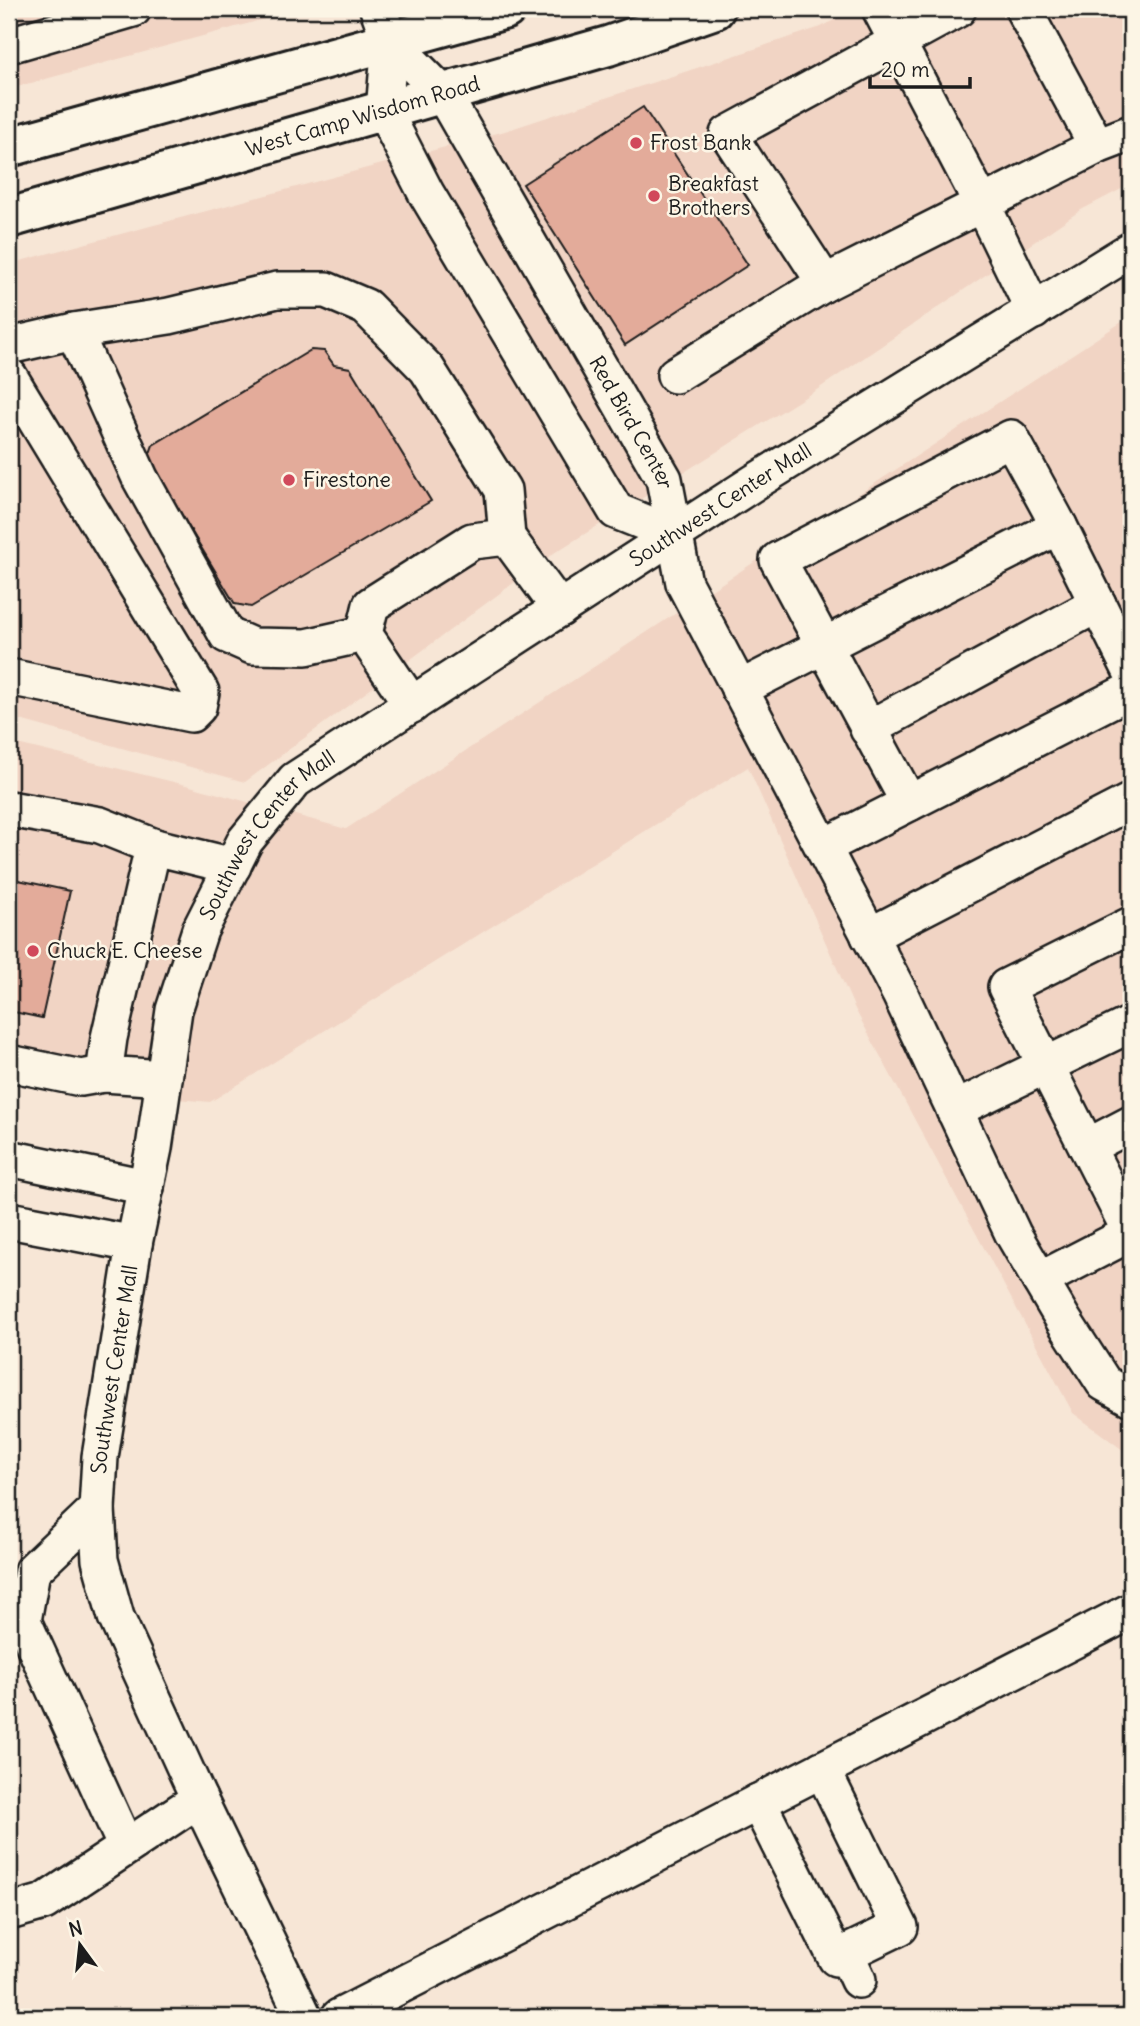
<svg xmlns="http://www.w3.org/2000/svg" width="1140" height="2026" font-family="Delius,sans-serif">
  <rect width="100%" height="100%" fill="#f7e6d6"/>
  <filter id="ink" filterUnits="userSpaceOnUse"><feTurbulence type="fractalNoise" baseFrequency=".0143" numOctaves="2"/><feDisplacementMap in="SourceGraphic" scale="14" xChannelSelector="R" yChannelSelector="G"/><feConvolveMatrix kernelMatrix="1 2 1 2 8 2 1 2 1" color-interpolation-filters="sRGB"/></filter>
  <g filter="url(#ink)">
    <!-- built -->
    <g fill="#f1d4c4">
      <polygon points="9,9 301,9 9,89"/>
      <polygon points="854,9 1131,9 1131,184 1081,210 818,389 554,553 245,782 9,717 9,264 505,131 821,27"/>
      <polygon points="1131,316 1131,1456 1073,1413 855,1009 748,767 210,1102 9,1083 9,742 186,785 346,829"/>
    </g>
    <!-- building -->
    <g fill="#e3ab9a" stroke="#1c1c1c" stroke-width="2">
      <polygon points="643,107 748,265 625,345 523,184"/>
      <polygon points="311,350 324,351 334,365 350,368 431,501 251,607 235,604 148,459 153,445"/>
      <polygon points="9,878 70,891 42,1018 9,1011"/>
    </g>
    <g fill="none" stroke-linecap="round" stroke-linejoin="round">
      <!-- minor casing -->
      <g stroke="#1c1c1c" stroke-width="40">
        <g id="minor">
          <path id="s1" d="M378 9 390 41 443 94 664 479 684 583 900 994 1013 1234 1064 1321 1104 1383 1131 1398"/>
          <polyline points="880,9 983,206 1034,311"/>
          <polyline points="958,9 728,134 825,283 1097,146 1023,9"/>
          <polyline points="390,41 384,111 426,193 616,511 676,535"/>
          <polyline points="9,45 133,9"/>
          <polyline points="1097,146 1131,133"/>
          <polyline points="9,346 74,331"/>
          <polyline points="675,375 825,283"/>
          <polyline points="9,376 201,692 198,707 191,714 9,677"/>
          <polyline points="364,634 306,647 252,646 227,635 140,478 74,331 169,316 277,290 326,290 366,307 427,369 503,490 507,537"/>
          <polyline points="739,689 1059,526 1131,671"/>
          <polyline points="412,705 364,634 371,605 472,541 507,537 560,609"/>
          <polyline points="868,729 1098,604"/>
          <polyline points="909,803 778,560 1011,438 1059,526"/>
          <polyline points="9,809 100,825 155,847"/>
          <polyline points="823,847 1131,690"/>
          <polyline points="1131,925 1006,987 1087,1147 1131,1124"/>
          <polyline points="869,936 1131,801"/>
          <polyline points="9,1063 81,1078 104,1074"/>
          <polyline points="164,1078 104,1074 109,1038 149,864 155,847 233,866"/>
          <polyline points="954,1110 1131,1024"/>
          <polyline points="1087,1147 1131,1233"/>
          <polyline points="9,1158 146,1187"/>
          <polyline points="9,1220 134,1244"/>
          <polyline points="1040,1280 1131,1233"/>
          <polyline points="97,1509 32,1571 23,1621 126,1847"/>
          <polyline points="758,1802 836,1958 900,1927 822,1769"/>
          <polyline points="9,1912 44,1902 199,1799"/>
          <polyline points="846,1954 858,1980"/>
          <path id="s2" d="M304 2017 199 1799 116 1617 100 1560 97 1509 100 1457 113 1376 134 1244 154 1148 174 1010 200 930 245 841 295 780 755 482 1131 250"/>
          <polyline points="339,2017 1131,1611"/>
        </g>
      </g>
      <!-- major casing -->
      <g stroke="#1c1c1c" stroke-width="44">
        <g id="major">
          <polyline points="9,147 506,9"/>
          <path id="s3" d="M9 218 608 46 715 9"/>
        </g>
      </g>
      <!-- minor -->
      <use href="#minor" stroke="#fcf5e5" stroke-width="35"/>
      <!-- major -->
      <use href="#major" stroke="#fcf5e5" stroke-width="38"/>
    </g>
  </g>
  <!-- markers -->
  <g fill="#d1495b" stroke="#fcf5e5" stroke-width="2.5">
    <circle cx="636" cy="143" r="7"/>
    <circle cx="654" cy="196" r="7"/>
    <circle cx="289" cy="480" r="7"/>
    <circle cx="33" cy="951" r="7"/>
  </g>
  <g text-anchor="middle" stroke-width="5" stroke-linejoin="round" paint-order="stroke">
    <!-- street labels -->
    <g font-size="21" fill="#1c1c1c" stroke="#fcf5e5">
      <text dy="7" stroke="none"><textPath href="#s3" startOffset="368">West Camp Wisdom Road</textPath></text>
      <text dy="7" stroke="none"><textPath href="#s1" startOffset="488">Red Bird Center</textPath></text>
      <text dy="7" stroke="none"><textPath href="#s2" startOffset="1827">Southwest Center Mall</textPath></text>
      <text dy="7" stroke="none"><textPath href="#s2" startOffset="1260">Southwest Center Mall</textPath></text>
      <text dy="7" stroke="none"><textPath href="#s2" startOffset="693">Southwest Center Mall</textPath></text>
    </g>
    <!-- poi labels -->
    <g font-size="21" fill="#1c1c1c" stroke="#fcf5e5" text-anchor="start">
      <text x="650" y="150">Frost Bank</text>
      <text x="668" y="191">Breakfast<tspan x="668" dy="24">Brothers</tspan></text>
      <text x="303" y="487">Firestone</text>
      <text x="47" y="958">Chuck E. Cheese</text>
    </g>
  </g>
  <!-- margin -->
  <rect width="1140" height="2026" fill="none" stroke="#fcf5e5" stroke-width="35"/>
  <rect x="18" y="18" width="1105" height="1991" fill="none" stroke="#1c1c1c" stroke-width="2.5" filter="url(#ink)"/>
  <!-- north arrow -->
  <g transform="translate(80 1945) rotate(345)" stroke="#fcf5e5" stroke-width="5" paint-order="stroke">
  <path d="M0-5L12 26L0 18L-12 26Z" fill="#1c1c1c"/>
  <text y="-10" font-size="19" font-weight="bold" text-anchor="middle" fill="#1c1c1c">N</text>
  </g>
  <!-- scale -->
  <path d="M870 77v10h100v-10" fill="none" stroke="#1c1c1c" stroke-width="3.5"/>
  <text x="881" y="77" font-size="21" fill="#1c1c1c" stroke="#fcf5e5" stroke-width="5" paint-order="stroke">20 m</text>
</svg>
